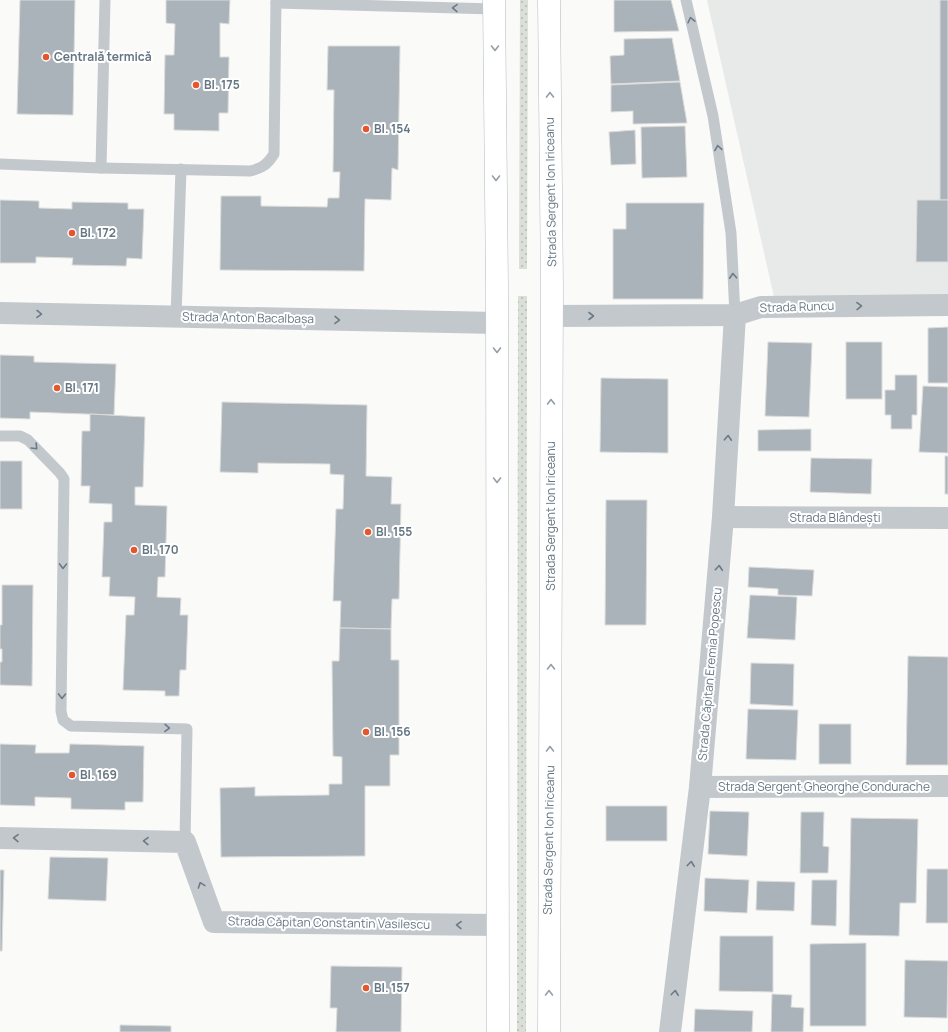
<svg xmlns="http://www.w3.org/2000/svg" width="948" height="1032" font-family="Manrope,sans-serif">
  <defs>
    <pattern id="park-dots" width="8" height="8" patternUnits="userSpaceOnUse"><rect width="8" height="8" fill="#dadfd7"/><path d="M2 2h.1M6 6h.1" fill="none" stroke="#b4b9b4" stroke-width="1.8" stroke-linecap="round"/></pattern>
  </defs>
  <rect width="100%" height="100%" fill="#fafaf8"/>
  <!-- built -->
  <polygon fill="#e8e9e9" points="707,0 948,0 948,295 774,297"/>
  <!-- park -->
  <g fill="url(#park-dots)">
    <polygon points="520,0 528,0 527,269 519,269"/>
    <polygon points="518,296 527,296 526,1032 517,1032"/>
  </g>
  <!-- building -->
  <g fill="#aab3b9" stroke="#dcdcda">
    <polygon points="20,0 75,0 73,115 17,114"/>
    <polygon points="166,0 230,0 229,24 220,23 220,57 229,57 228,113 219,113 219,131 174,130 174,114 164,114 165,55 174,55 175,24 166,23"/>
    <polygon points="614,0 671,0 679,31 614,32"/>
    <rect x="940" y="0" width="8" height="200"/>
    <polygon points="672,38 680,81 611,84 610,56 624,55 624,39"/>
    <polygon points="328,46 400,46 398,170 392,168 391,200 365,199 364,271 220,270 221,196 261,196 261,206 327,207 328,198 339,198 340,172 333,172 334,90 327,90"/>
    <polygon points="680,82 687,123 633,124 633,111 611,112 611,85"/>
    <polygon points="685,126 687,177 642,178 641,127"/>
    <polygon points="635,130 636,164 611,165 609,132"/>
    <polygon points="0,200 39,201 39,208 72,209 72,202 128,203 128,209 144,209 142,259 127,258 126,266 72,265 73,258 36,257 36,263 0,263"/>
    <polygon points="917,200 948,200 948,262 916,262"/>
    <polygon points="626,203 704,203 703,299 613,299 613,229 626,229"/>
    <polygon points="948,327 948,383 928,383 928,328"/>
    <polygon points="768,342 812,343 809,417 765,416"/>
    <rect x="846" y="342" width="36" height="57"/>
    <polygon points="0,355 34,356 34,362 116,364 114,415 30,412 30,419 0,418"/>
    <polygon points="895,375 917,375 917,415 912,415 912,429 891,429 891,415 885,415 885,390 895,390"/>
    <polygon points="601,378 668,379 668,453 600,452"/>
    <polygon points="923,386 948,387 948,453 919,452"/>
    <polygon points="222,402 367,405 366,476 392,477 391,504 401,504 399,599 392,599 391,629 340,628 341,601 333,601 336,509 343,509 344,475 330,474 330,464 258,463 258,473 220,472"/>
    <polygon points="90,414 145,417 143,487 135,487 135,505 167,506 165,577 158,577 157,597 181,598 180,615 188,615 186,670 180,670 179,696 165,696 165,691 123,690 126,615 134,615 135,597 109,596 110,577 102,577 104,522 112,522 112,504 89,503 90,486 81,486 82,431 90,431"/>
    <polygon points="811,429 811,451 758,451 758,430"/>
    <rect x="945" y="456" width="3" height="38"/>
    <polygon points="811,458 872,459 871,494 810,492"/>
    <rect x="0" y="461" width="22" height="48"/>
    <polygon points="606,500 647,500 646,625 605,625"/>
    <polygon points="749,567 814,570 812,596 778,595 778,589 748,587"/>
    <polygon points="2,585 33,585 32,686 0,685 0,662 2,662 2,649 0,649 0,625 2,625"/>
    <polygon points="750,595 797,597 795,640 747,638"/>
    <polygon points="340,628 391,629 391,660 399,660 399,755 390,755 390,786 365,786 365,856 221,857 220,788 255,787 255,796 329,795 329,784 342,784 342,757 333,756 332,661 339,661"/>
    <polygon points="908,656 948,657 948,765 906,765"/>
    <polygon points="751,663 794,664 793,706 750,704"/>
    <polygon points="748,709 798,710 796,760 746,759"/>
    <rect x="819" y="724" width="32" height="40"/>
    <polygon points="0,744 36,745 35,753 69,753 70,744 144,746 143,802 125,802 125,810 71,809 71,798 35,797 35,806 0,805"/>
    <rect x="606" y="806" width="61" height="35"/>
    <polygon points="710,811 749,812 747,856 708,854"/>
    <polygon points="801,812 824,812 823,846 829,847 828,873 800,873"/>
    <polygon points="851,818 918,819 916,903 900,903 899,936 849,935"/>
    <polygon points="50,857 108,858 106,901 48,899"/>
    <polygon points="927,869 948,869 948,923 926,923"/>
    <polygon points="0,870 4,870 2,951 0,951"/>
    <polygon points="705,878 749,880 747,913 704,911"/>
    <polygon points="812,880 837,880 836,926 811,925"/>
    <polygon points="757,881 795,882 794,911 756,910"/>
    <polygon points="720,936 773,936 773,992 719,991"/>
    <polygon points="866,943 866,1026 810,1026 810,944"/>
    <polygon points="905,960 948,961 947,1018 904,1017"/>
    <polygon points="331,966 402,967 401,1032 336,1032 337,1008 330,1008"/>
    <polygon points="772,994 792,995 791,1007 804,1008 803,1032 771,1032"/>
    <polygon points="695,1009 753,1011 752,1032 694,1032"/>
    <polygon points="120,1025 171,1026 171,1032 120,1032"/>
  </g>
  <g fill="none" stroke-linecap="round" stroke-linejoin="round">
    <!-- secondary casing -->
    <g stroke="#b3babf" stroke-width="23">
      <g id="secondary">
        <polyline points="494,0 497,287 498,1032"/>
        <polyline points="549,1032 552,287 549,0"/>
      </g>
    </g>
    <!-- service -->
    <g stroke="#c3c8cc" stroke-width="11">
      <polyline points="686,0 713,116 731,233 735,315"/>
      <polyline points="276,3 494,9"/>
      <path d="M0 164 101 168 250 171C262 168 267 165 274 154L276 0"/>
      <polyline points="101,168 105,0"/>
      <polyline points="176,317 181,169"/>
      <polyline points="0,436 20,436 28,440 60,473 64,479 61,711 63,720 71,726 187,729 185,842"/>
    </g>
    <!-- minor -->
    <g stroke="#c3c8cc" stroke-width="22">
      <polyline points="0,313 497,323"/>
      <polyline points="552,316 735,315 761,307 948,305"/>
      <polyline points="723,517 948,518"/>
      <polyline points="700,787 948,786"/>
      <polyline points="0,838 185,842 214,922 498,925"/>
      <polyline points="670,1032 700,787 723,517 735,315"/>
    </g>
    <!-- secondary -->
    <use href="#secondary" stroke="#fff" stroke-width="22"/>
  </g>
  <!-- one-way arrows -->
  <defs><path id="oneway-chevron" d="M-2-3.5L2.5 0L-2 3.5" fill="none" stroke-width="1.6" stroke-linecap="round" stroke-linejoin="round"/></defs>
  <g stroke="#6a7a87">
    <use href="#oneway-chevron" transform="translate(455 8) rotate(-179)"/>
    <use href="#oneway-chevron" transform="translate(691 20) rotate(-103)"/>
    <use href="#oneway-chevron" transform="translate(718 148) rotate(-99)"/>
    <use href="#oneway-chevron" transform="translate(733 276) rotate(-93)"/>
    <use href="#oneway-chevron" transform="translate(859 306) rotate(-1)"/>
    <use href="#oneway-chevron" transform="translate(39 314) rotate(1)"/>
    <use href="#oneway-chevron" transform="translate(591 316)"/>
    <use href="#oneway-chevron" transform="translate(337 320) rotate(1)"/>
    <use href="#oneway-chevron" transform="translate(728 438) rotate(-87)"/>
    <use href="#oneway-chevron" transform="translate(35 447) rotate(46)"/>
    <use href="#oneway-chevron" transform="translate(63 566) rotate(91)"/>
    <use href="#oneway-chevron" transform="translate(719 568) rotate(-85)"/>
    <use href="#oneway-chevron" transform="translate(62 696) rotate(91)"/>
    <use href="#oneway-chevron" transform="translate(167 728) rotate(1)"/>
    <use href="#oneway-chevron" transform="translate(16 838) rotate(-179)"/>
    <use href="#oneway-chevron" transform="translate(146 841) rotate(-179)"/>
    <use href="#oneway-chevron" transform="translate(691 864) rotate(-83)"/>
    <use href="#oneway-chevron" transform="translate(201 885) rotate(-110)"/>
    <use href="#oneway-chevron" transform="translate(459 925) rotate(-179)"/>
    <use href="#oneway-chevron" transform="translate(675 993) rotate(-83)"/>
  </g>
  <g stroke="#939fa8">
    <use href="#oneway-chevron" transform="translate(495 48) rotate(90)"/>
    <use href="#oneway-chevron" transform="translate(550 95) rotate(-91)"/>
    <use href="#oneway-chevron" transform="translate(496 178) rotate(90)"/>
    <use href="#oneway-chevron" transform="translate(497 350) rotate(90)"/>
    <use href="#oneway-chevron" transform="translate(551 402) rotate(-90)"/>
    <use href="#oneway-chevron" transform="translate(497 480) rotate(90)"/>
    <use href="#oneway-chevron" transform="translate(551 667) rotate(-90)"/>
    <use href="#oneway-chevron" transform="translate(550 749) rotate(-90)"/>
    <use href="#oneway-chevron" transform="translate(549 993) rotate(-90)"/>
  </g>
  <!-- markers -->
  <g fill="#e4572e" stroke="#fff" stroke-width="1.5">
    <circle cx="46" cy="57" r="4"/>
    <circle cx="196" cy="85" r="4"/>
    <circle cx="366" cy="129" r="4"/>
    <circle cx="72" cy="233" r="4"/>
    <circle cx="57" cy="388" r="4"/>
    <circle cx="368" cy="532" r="4"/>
    <circle cx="134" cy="550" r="4"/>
    <circle cx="366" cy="732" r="4"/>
    <circle cx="72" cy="775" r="4"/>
    <circle cx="366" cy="988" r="4"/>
  </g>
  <g text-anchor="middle" stroke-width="4" stroke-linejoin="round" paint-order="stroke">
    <!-- poi labels -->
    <g font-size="12" font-weight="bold" fill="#657683" stroke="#fff" text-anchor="start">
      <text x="54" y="61">Centrală termică</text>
      <text x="204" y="89">Bl. 175</text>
      <text x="374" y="133">Bl. 154</text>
      <text x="80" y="237">Bl. 172</text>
      <text x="65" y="392">Bl. 171</text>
      <text x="376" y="536">Bl. 155</text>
      <text x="142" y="554">Bl. 170</text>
      <text x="374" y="736">Bl. 156</text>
      <text x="80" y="779">Bl. 169</text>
      <text x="374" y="992">Bl. 157</text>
    </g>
    <!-- street labels -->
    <g font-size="12" fill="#657683" stroke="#fff">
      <text transform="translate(551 192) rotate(-91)" y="4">Strada Sergent Ion Iriceanu</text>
      <text transform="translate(797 307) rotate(-2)" y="4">Strada Runcu</text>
      <text transform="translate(248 318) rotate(1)" y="4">Strada Anton Bacalbașa</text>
      <text transform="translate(551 516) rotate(-90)" y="4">Strada Sergent Ion Iriceanu</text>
      <text x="835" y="522">Strada Blândești</text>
      <text transform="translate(710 674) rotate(-85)" y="4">Strada Căpitan Eremia Popescu</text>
      <text x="824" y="791">Strada Sergent Gheorghe Condurache</text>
      <text transform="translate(549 840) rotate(-89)" y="4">Strada Sergent Ion Iriceanu</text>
      <text transform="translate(329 923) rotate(1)" y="4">Strada Căpitan Constantin Vasilescu</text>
    </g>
  </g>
</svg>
